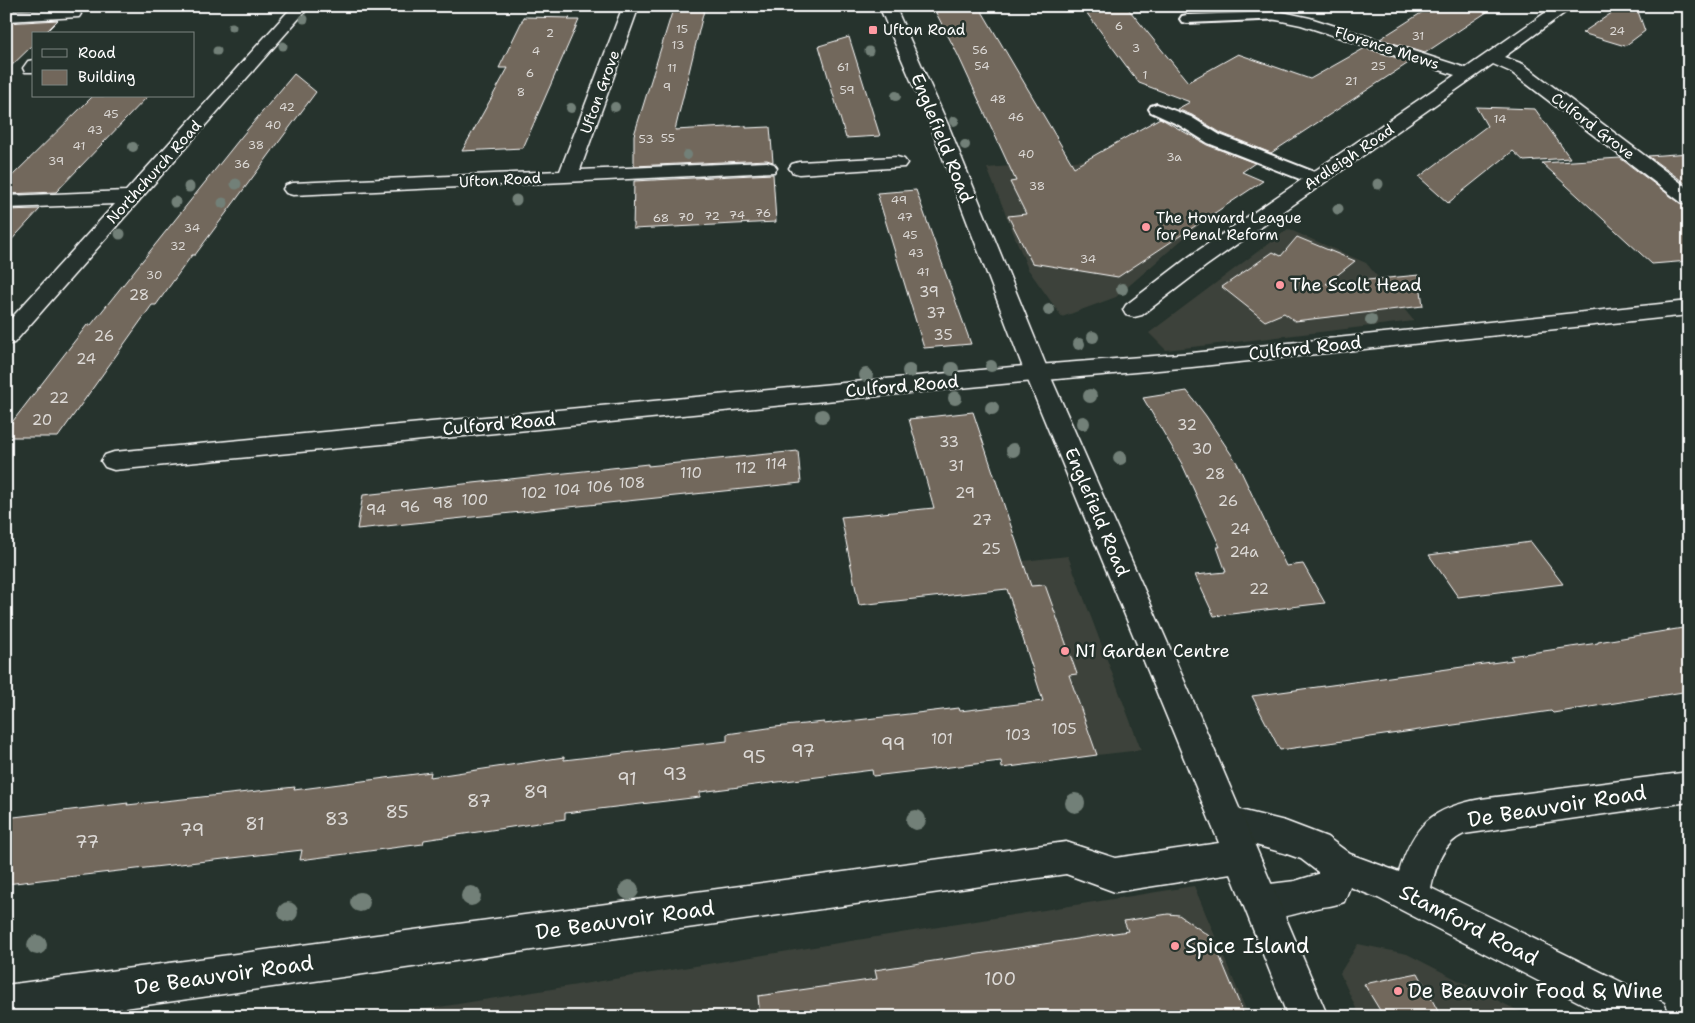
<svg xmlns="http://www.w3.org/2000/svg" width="1695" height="1023" font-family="'Shantell Sans',sans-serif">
  <rect width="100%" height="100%" fill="#26332d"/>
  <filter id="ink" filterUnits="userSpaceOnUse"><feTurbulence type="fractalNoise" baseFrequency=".02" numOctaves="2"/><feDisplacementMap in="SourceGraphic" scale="10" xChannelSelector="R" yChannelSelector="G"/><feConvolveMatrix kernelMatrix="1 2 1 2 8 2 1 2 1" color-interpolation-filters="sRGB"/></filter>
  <g filter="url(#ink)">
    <!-- built -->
    <g fill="#3d433b">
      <polygon points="1123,157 1154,203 1200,224 1116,297 1062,317 1028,269 987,168"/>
      <polygon points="1288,229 1366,263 1414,321 1166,350 1149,333"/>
      <polygon points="891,512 906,574 1068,556 1141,750 1097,755 1077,697 1043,701 1006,589 859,605 841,517"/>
      <polygon points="1194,886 1249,1017 377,1017"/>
      <polygon points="1358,944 1407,954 1530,1017 1360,1017 1340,973"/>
    </g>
    <!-- building -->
    <g fill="#72675b" stroke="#fff">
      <polygon points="6,6 72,6 6,9"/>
      <polygon points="674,6 705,6 675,130 746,126 746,128 770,127 773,162 767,160 634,166 634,135"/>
      <polygon points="1126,6 1188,82 1238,54 1310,79 1365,48 1410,62 1271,153 1221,133 1192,115 1177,109 1190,102 1139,83 1083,8"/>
      <polygon points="1432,6 1496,6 1425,53 1380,39"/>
      <polygon points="1622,6 1636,6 1645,31 1625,46 1582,33"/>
      <polygon points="980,8 1074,167 1160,118 1207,145 1255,163 1242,172 1263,181 1118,277 1032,263 1008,216 1026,214 1010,182 1016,181 958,55 935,11"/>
      <polygon points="524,17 570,18 568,20 579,20 523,148 462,151 508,68 499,68"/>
      <polygon points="58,20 44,34 34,34 34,44 6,71 6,23"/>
      <polygon points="849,37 880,136 846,138 819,46"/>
      <polygon points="294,74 316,92 195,255 192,255 156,305 152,305 58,437 6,437 6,430 87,325 91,325 242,136"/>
      <polygon points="93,96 148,96 56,192 6,194 6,182"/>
      <polygon points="1476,107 1535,109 1570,158 1524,161 1513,151 1448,203 1419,177 1487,126"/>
      <polygon points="1689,153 1689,186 1648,156"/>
      <polygon points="1620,158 1681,204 1689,207 1689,261 1652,264 1542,163"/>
      <polygon points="773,174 776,222 633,229 634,181"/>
      <polygon points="916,190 923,210 971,344 924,348 877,193"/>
      <polygon points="40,209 6,246 6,210"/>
      <polygon points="1297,237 1355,261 1326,284 1419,275 1423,306 1295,321 1284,313 1265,321 1222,287 1273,252 1281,256"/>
      <polygon points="1187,391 1206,416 1237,463 1286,566 1303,564 1325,603 1214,616 1195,575 1226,572 1217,547 1220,547 1182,464 1143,398"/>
      <polygon points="973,412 1031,586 1045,585 1077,674 1069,675 1097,755 1002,768 1001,761 873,776 872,770 700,792 700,797 565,813 565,819 424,840 423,844 361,852 300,860 302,850 6,884 6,818 128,803 127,805 295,787 294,790 431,772 430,777 564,757 564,760 727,741 727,734 775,727 824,722 824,724 959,708 960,711 1043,701 1007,589 859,605 841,517 934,508 909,419"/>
      <polygon points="798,451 801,483 357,529 363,495 648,464 648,466"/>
      <polygon points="1531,542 1563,584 1458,597 1429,555"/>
      <polygon points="1689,627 1689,691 1553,713 1551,711 1280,750 1252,696 1513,660 1510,656 1598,643 1598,642"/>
      <polygon points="1168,914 1179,915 1212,938 1245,1017 760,1017 758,996 877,979 875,970 1128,931 1124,921"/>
      <polygon points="1418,973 1441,1017 1384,1017 1364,984"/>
    </g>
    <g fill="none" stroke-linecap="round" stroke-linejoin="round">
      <!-- lane casing -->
      <g stroke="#fff" stroke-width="4">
        <g id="lane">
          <polygon points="1278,12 1283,13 1285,16 1283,19 1187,23 1182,22 1180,19 1182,16 1187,15"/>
          <polygon points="1157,104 1191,117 1220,135 1322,175 1325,179 1322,183 1316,184 1310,183 1208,143 1179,125 1151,112 1149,109 1151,106"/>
        </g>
      </g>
      <!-- street casing -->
      <g stroke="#fff" stroke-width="3">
        <g id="street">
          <polygon points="293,6 310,6 14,343 6,345 6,324 115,204 6,208 6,196 126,191"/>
          <polygon points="623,6 639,6 580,170 767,162 774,164 777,168 774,172 293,195 286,193 283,189 286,185 293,183 560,171"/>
          <polygon points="1555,6 1574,6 1504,57 1523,64 1689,189 1689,205 1682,203 1511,72 1493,64 1206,266 1142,315 1134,317 1126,315 1123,310 1126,305 1190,256 1455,75 1301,25 1272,19 1270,16 1272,13 1278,11 1310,18 1466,68"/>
          <polygon points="73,9 79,11 81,14 79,17 6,21 6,11"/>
          <polygon points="34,60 34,72 25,72 23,68 28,61"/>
          <polygon points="897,157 904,159 907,163 904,167 799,174 792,172 789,168 792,164 799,162"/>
          <polygon points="1689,301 1689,315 1192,367 1012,383 114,470 105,467 101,461 105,455 114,452 1012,367 1192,353"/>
          <path d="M1689 772V802L1464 834C1442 844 1436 866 1431 888L1664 1003 1670 1017H1608L1378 898 1350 887 1344 902C1332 907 1321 906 1309 910 1289 916 1269 922 1248 914L1243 902 1248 890 1261 885 1295 881 1318 874V872L1301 859 1284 853 1216 834 1211 823 1216 812 1228 807 1285 821 1327 837 1350 854 1399 872C1414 824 1432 808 1481 799Z"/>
        </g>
      </g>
      <!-- secondary casing -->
      <g stroke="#fff" stroke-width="3">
        <polygon id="secondary" points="879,6 895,6 949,127 1049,373 1202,721 1328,1017 1288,1017 1231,874 1115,892 1066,874 62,1017 6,1017 6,985 1066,842 1115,858 1219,843 1025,373 931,127"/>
      </g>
      <!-- lane -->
      <use href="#lane" fill="#26332d" fill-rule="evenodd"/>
      <!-- street -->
      <use href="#street" fill="#26332d" fill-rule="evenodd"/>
      <!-- secondary -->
      <use href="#secondary" fill="#26332d" fill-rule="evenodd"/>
    </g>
    <!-- trees -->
    <g fill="#728078">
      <circle cx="304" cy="19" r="4.5"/>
      <circle cx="232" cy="27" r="4.5"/>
      <circle cx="283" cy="46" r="4.5"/>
      <circle cx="217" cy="51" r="4.5"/>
      <circle cx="869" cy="51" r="4.5"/>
      <circle cx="896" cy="96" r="5"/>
      <circle cx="615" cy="107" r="5"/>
      <circle cx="571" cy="108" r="5"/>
      <circle cx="954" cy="121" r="5"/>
      <circle cx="965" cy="145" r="5"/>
      <circle cx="133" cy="147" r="5"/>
      <circle cx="687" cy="155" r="5"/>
      <circle cx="236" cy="184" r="5.5"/>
      <circle cx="1378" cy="184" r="5.5"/>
      <circle cx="189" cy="187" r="5.5"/>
      <circle cx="516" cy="200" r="5.5"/>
      <circle cx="175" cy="202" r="5.5"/>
      <circle cx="223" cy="203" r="5.5"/>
      <circle cx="1338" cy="209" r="5.5"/>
      <circle cx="120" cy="234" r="5.5"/>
      <circle cx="1122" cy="289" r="6"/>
      <circle cx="1049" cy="310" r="6"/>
      <circle cx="1371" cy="320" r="6"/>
      <circle cx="1093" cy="337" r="6"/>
      <circle cx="1079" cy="344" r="6"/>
      <circle cx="991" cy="366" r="6"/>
      <circle cx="952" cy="369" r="7"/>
      <circle cx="909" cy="371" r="7"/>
      <circle cx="866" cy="375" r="7"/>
      <circle cx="1090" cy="396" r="7"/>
      <circle cx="955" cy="398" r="7"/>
      <circle cx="992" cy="408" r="7"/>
      <circle cx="822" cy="416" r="7"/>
      <circle cx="1083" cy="423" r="7"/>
      <circle cx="1013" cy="450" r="7"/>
      <circle cx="1120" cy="458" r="7"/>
      <circle cx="1075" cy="803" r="10"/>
      <circle cx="916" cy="820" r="10"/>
      <circle cx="629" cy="890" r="10"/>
      <circle cx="471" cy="896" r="10"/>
      <circle cx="360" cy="902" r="10"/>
      <circle cx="288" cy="912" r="10"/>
      <circle cx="37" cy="945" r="10"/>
    </g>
  </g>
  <!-- markers -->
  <g fill="#ff9aa2" stroke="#26332d" stroke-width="2">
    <rect x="868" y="25" width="10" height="10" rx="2.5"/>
    <circle cx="1146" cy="227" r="5"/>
    <circle cx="1280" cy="285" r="5"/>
    <circle cx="1065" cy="651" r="5"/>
    <circle cx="1175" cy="946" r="5"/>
    <circle cx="1398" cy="991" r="5"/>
  </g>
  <g text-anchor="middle" stroke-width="5" stroke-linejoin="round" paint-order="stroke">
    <!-- far-number labels -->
    <g font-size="12" fill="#dcd9d6">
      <text x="1119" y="30">6</text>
      <text x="682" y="33">15</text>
      <text x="1617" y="35">24</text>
      <text x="550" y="37">2</text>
      <text x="1418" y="40">31</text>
      <text x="678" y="49">13</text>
      <text x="1136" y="52">3</text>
      <text x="980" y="54">56</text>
      <text x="536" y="55">4</text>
      <text x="982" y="70">54</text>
      <text x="1378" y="70">25</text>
      <text x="843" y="71">61</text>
      <text x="672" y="72">11</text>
      <text x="530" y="77">6</text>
      <text x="1145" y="79">1</text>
      <text x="1351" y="85">21</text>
      <text x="667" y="91">9</text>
      <text x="847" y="94">59</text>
      <text x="521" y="96">8</text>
      <text x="998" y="103">48</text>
      <text x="287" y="111">42</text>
      <text x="111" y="118">45</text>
      <text x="1016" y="121">46</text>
      <text x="1500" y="123">14</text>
      <text x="273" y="129">40</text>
      <text x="95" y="134">43</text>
      <text x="668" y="142">55</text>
      <text x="646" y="143">53</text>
      <text x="256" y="149">38</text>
      <text x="79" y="150">41</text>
      <text x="1026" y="158">40</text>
      <text x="1174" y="161">3a</text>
      <text x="56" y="165">39</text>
      <text x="242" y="168">36</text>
      <text x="1037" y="190">38</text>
      <text x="899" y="204">49</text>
      <text x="763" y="217">76</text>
      <text x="737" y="219">74</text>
      <text x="712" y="220">72</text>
      <text x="686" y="221">70</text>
      <text x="905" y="221">47</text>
      <text x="661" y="222">68</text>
      <text x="192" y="232">34</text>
      <text x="910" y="239">45</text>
      <text x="178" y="250">32</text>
      <text x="916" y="257">43</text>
      <text x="1088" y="263">34</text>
      <text x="923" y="276">41</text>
      <text x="154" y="279">30</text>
    </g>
    <!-- far-poi labels -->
    <g font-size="15" fill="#fff" stroke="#26332d" text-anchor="start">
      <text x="883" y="35">Ufton Road</text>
      <text x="1156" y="223">The Howard League<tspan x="1156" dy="17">for Penal Reform</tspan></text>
    </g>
    <!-- far-street labels -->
    <g font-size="15" fill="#fff" stroke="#26332d">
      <text transform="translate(1387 48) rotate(18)" y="5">Florence Mews</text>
      <text transform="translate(600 92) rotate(-70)" y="5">Ufton Grove</text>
      <text transform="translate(1593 126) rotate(37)" y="5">Culford Grove</text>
      <text transform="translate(1349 157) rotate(-34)" y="5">Ardleigh Road</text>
      <text transform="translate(154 172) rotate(-48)" y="5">Northchurch Road</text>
      <text transform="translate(500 180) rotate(-3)" y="5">Ufton Road</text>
    </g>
    <!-- number labels -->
    <g font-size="15" fill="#dcd9d6">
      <text x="929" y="297">39</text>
      <text x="139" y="300">28</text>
      <text x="936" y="318">37</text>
      <text x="943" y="340">35</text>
      <text x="104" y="341">26</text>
      <text x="86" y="364">24</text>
      <text x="59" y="403">22</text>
      <text x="42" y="425">20</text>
      <text x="1187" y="430">32</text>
      <text x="949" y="447">33</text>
      <text x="1202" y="454">30</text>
      <text x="776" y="469">114</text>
      <text x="956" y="471">31</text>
      <text x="746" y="473">112</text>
      <text x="691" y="478">110</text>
      <text x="1215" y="479">28</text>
      <text x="632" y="488">108</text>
      <text x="600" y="492">106</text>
      <text x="567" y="495">104</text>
      <text x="534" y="498">102</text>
      <text x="965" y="498">29</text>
      <text x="475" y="505">100</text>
      <text x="1228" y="506">26</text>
      <text x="443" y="508">98</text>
      <text x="410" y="512">96</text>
      <text x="376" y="515">94</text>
      <text x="982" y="525">27</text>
      <text x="1240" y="534">24</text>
      <text x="991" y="554">25</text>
      <text x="1244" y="557">24a</text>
      <text x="1259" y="594">22</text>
      <text x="1064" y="734">105</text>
      <text x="1018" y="740">103</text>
      <text x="942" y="744">101</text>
    </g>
    <!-- street labels -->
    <g font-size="18" fill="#fff" stroke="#26332d">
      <text transform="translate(942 138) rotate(68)" y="6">Englefield Road</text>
      <text transform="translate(1305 348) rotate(-6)" y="6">Culford Road</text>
      <text transform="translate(902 386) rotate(-5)" y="6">Culford Road</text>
      <text transform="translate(499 424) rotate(-5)" y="6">Culford Road</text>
      <text transform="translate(1097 512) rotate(67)" y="6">Englefield Road</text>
    </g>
    <!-- poi labels -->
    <g font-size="18" fill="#fff" stroke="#26332d" text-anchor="start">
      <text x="1290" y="291">The Scolt Head</text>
      <text x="1075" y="657">N1 Garden Centre</text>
    </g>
    <!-- near-number labels -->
    <g font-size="18" fill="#dcd9d6">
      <text x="893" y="750">99</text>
      <text x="803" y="757">97</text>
      <text x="754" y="763">95</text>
      <text x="675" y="780">93</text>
      <text x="627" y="785">91</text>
      <text x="536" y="798">89</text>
      <text x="479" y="807">87</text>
      <text x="397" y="818">85</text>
      <text x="337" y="825">83</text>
      <text x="255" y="830">81</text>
      <text x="192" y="836">79</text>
      <text x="87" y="848">77</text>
      <text x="1000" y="985">100</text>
    </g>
    <!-- near-street labels -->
    <g font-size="21" fill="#fff" stroke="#26332d">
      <text transform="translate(1557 806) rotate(-9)" y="7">De Beauvoir Road</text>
      <text transform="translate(625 920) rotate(-8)" y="7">De Beauvoir Road</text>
      <text transform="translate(1469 925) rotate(27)" y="7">Stamford Road</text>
      <text transform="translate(224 975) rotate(-8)" y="7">De Beauvoir Road</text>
    </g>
    <!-- near-poi labels -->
    <g font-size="21" fill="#fff" stroke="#26332d" text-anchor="start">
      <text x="1185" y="953">Spice Island</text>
      <text x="1408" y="998">De Beauvoir Food &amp; Wine</text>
    </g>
  </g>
  <!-- margin -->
  <rect width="1695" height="1023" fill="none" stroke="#26332d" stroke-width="25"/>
  <rect x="12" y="12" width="1670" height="998" fill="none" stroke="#fff" stroke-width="2" filter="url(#ink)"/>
  <!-- legend -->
  <rect x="32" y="32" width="162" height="65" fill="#26332d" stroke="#7d8581"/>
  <rect x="42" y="49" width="25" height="8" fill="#26332d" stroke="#7d8581"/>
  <text x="78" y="58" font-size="15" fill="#ffffff">Road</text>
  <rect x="42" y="70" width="25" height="15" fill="#72675b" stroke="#7d8581"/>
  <text x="78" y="82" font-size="15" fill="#ffffff">Building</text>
</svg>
